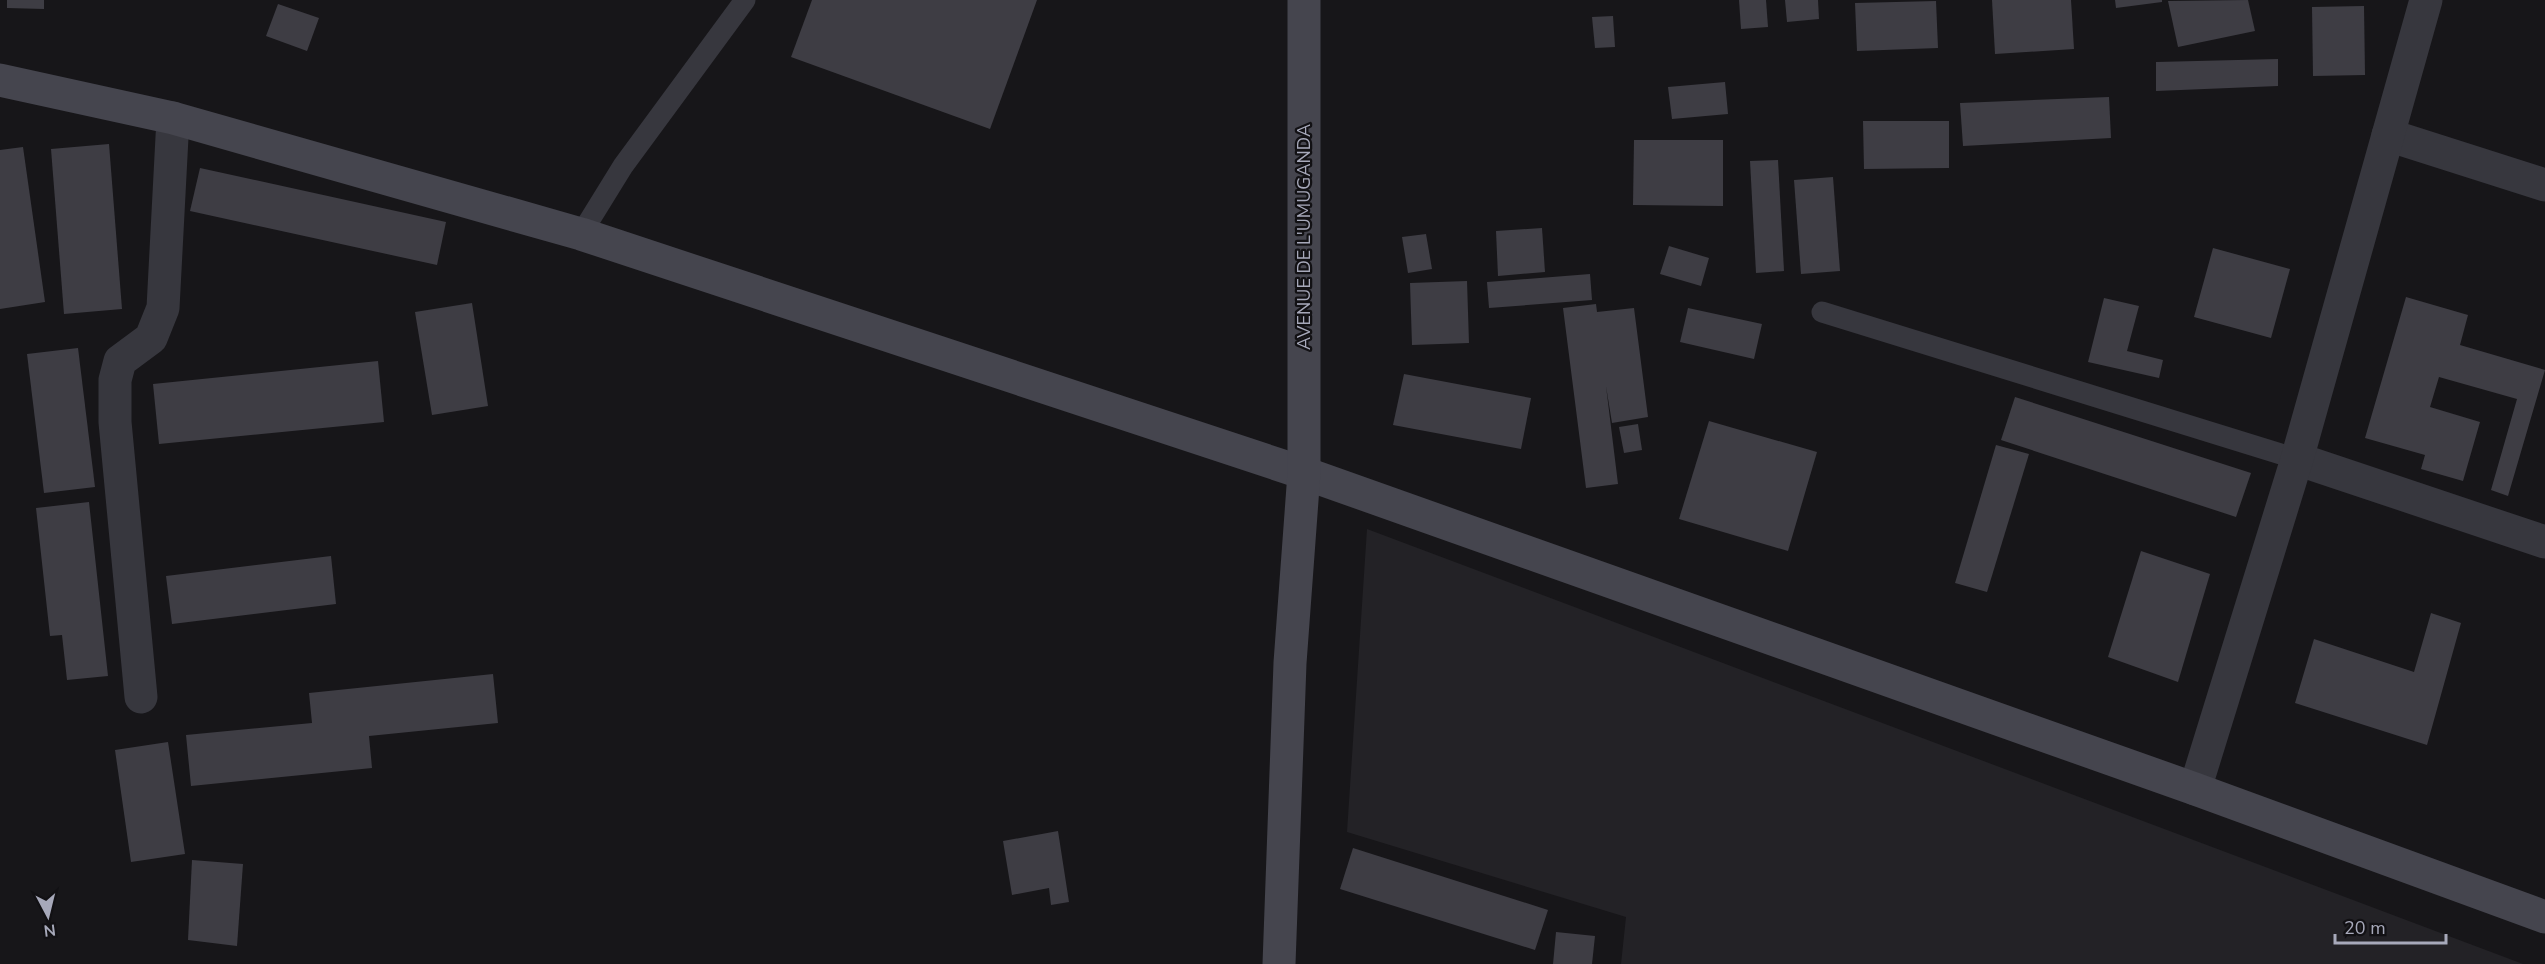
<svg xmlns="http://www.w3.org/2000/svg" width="2545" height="964" font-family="'Nunito Sans',sans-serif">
  <rect width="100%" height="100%" fill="#171619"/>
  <!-- built -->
  <polygon fill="#232226" points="1367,529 2523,964 1621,964 1626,917 1347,832"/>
  <!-- building -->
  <g fill="#3e3d44">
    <polygon points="7,0 44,0 44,9 7,8"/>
    <polygon points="812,0 1037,0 990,129 791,57"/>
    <polygon points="1739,0 1766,0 1768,27 1741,29"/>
    <polygon points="1785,0 1818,0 1819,19 1787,22"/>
    <polygon points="1992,0 2071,0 2074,49 1995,54"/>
    <polygon points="2115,0 2162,0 2162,2 2116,8"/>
    <polygon points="2248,0 2255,31 2178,47 2168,1"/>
    <polygon points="1936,1 1938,48 1857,51 1855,3"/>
    <polygon points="278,4 319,18 307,51 266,36"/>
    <polygon points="2364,6 2365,75 2313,76 2312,7"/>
    <polygon points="1613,16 1615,47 1595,48 1592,17"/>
    <polygon points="2278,59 2278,86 2156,91 2156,62"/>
    <polygon points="1725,82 1728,114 1672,119 1668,87"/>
    <polygon points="2109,97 2111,138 1963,146 1960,103"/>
    <polygon points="1863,121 1949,121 1949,168 1864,169"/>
    <polygon points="1634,140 1723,140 1723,206 1633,205"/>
    <polygon points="109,144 122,309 64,314 51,149"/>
    <polygon points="23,147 45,302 0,309 0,150"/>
    <polygon points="1778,160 1784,271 1756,273 1750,161"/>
    <polygon points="200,168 446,222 437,265 190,211"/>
    <polygon points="1833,177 1840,271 1801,274 1794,180"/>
    <polygon points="1542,228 1545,272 1498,276 1496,231"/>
    <polygon points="1426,234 1432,269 1408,273 1402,237"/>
    <polygon points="1669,246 1709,258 1701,286 1660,274"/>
    <polygon points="2213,248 2290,269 2271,338 2194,317"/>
    <polygon points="1590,274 1592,300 1489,308 1487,282"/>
    <polygon points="1467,281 1469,343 1412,345 1410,283"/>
    <polygon points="2406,297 2468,315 2460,345 2545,370 2508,496 2491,490 2517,399 2439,377 2430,407 2480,422 2463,481 2421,469 2425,455 2365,438"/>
    <polygon points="2104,298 2139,306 2127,351 2163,360 2159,378 2088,362"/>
    <polygon points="472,303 488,406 432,415 415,312"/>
    <polygon points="1596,304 1597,312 1634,308 1648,417 1612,423 1606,386 1618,484 1586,488 1563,308"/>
    <polygon points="1688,308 1762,324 1754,359 1680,342"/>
    <polygon points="78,348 95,487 44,493 27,354"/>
    <polygon points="378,361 384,422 159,444 153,384"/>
    <polygon points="1404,374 1531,398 1521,449 1393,425"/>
    <polygon points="2015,397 2251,473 2236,517 2001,440"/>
    <polygon points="1709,421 1817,452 1788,551 1679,519"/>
    <polygon points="1638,424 1642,450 1624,453 1619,427"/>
    <polygon points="1996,445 2029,454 1987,592 1955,583"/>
    <polygon points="89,502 108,676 67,680 62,635 50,636 36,508"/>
    <polygon points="2141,551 2210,574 2178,682 2108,657"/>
    <polygon points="331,556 336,604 172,624 166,576"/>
    <polygon points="2431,613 2461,623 2427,745 2295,703 2314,639 2414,672"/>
    <polygon points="493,674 498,723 369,736 372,768 191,786 186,735 312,723 309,693"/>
    <polygon points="168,742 185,854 131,862 115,750"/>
    <polygon points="1058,831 1069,902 1051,905 1049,888 1012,895 1003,841"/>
    <polygon points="1353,848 1548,910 1535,950 1340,889"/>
    <polygon points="192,860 243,864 237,946 188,940"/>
    <polygon points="1556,932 1595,936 1592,964 1553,964"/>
  </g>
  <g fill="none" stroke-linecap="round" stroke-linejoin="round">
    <!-- lane -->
    <g stroke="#37373e" stroke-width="21">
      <polyline points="581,234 623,166 745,0"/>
      <polyline points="1822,312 2297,459"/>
    </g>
    <!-- street -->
    <g stroke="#37373e" stroke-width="33">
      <polyline points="2388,135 2545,185"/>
      <polyline points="2297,459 2545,542"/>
      <polyline points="141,697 115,422 115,380 120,361 151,338 163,308 173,118"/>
      <polyline points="2195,789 2297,459 2426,0"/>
    </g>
    <!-- secondary -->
    <g stroke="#45454e" stroke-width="33">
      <polyline points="0,80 173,118 581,234 1304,473 2195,789 2545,917"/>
      <polyline points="1279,964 1290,663 1304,473 1304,0"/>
    </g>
  </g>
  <g text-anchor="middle" stroke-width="4.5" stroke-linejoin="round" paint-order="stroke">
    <!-- street labels -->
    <g font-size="18" fill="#a7a9ba" stroke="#121114">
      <text transform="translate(1304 237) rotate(-90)" y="6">AVENUE DE L'UMUGANDA</text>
    </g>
  </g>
  <!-- north arrow -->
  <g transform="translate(48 916) rotate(173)" stroke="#121114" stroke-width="4.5" paint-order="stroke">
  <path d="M0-4.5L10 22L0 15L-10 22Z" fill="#a7a9ba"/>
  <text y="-9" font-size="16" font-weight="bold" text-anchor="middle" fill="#a7a9ba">N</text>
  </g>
  <!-- scale -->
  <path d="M2335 934v9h111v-9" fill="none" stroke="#a7a9ba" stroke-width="3"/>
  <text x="2344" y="934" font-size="18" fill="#a7a9ba" stroke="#121114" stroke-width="4.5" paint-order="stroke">20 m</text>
</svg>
